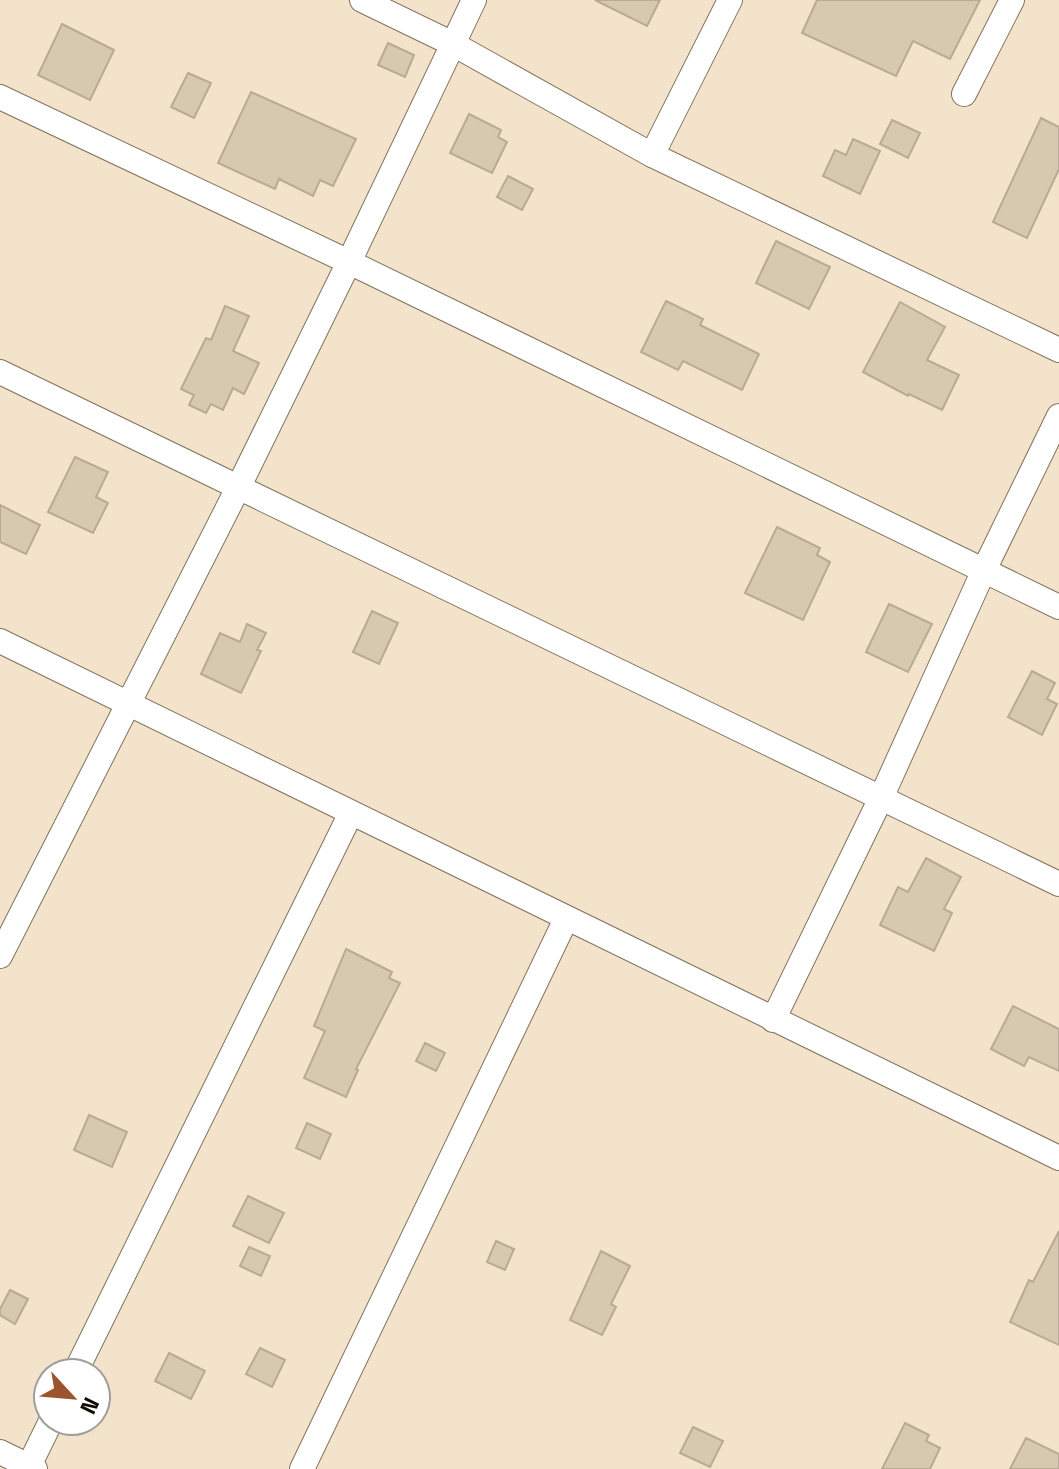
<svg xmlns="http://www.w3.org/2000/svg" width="1059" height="1469" font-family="'Space Grotesk',sans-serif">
  <rect width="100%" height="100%" fill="#f2e3ca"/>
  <!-- building -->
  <g fill="#d7c8b0" stroke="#b9ab93" stroke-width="2">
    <polygon points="595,0 660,0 647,26"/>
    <polygon points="817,0 980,0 950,59 913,41 896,76 802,33"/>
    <polygon points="62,24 114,50 90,100 38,75"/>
    <polygon points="388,43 414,55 405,77 378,65"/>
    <polygon points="188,73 211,83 194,118 171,107"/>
    <polygon points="251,92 356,139 333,186 320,180 313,196 279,179 275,189 218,163"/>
    <polygon points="469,114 501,130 498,137 507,142 492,173 450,153"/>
    <polygon points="1041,118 1059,127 1059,169 1027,238 993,222"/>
    <polygon points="892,120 920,133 908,158 880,144"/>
    <polygon points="853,139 880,151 860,194 823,176 835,150 846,155"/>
    <polygon points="508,176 533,189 522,210 497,197"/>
    <polygon points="776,241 830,267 809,309 756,283"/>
    <polygon points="666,301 703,319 700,325 759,354 742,390 683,361 678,370 641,352"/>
    <polygon points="900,302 945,327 927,360 959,375 942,410 909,394 908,396 863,372"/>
    <polygon points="225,306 249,316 233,351 259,363 244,394 233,388 223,410 211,404 206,413 189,405 194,395 181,389 206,338 211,340"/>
    <polygon points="75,457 108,472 96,497 108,503 93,533 48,512"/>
    <polygon points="0,505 40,525 26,554 0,542"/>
    <polygon points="777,527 820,548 817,555 830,562 803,620 745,593"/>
    <polygon points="889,604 932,624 908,672 866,652"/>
    <polygon points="372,611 398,623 379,664 353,652"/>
    <polygon points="247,624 266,633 257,650 261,651 241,693 201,674 220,633 240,642"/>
    <polygon points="1032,671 1055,683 1047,699 1057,704 1042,735 1008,717"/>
    <polygon points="926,858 961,877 944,909 952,913 934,951 880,925 898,887 908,892"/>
    <polygon points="346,949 392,972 389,978 400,983 356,1069 358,1070 346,1097 304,1078 325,1031 314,1026"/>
    <polygon points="1013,1006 1059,1029 1059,1071 1029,1057 1024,1066 991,1049"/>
    <polygon points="425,1043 445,1053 436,1071 416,1061"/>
    <polygon points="89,1115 127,1132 112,1167 74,1150"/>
    <polygon points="307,1123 331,1134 320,1159 296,1148"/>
    <polygon points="248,1196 284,1213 269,1243 233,1226"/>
    <polygon points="1059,1231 1059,1345 1010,1322 1029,1280 1033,1282"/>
    <polygon points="496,1241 514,1249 505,1270 487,1262"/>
    <polygon points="249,1247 270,1256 261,1276 240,1266"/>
    <polygon points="601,1251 630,1266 611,1304 616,1307 602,1335 570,1320"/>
    <polygon points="10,1290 28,1299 15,1324 0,1315 0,1309"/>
    <polygon points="260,1348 285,1360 272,1387 246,1374"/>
    <polygon points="169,1353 205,1371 191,1399 155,1381"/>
    <polygon points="905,1423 929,1435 926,1441 940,1448 930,1469 882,1469"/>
    <polygon points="693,1427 723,1441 710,1467 680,1453"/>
    <polygon points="1026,1438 1059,1454 1059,1469 1010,1469"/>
  </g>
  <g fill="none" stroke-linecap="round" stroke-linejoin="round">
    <!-- minor casing -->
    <g stroke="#81735d" stroke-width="26">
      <g id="minor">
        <polyline points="362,0 453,44 652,155 1059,350"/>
        <polyline points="964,94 1012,0"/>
        <polyline points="0,97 349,262 1059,607"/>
        <polyline points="652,155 730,0"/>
        <polyline points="0,372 1059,884"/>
        <polyline points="0,641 1059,1158"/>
        <polyline points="0,956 238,488 349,262 474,0"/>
        <polyline points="773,1020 881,798 984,570 1059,416"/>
        <polyline points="75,1373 351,813"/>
        <polyline points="0,1452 35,1469"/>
        <polyline points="29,1466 51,1421"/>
        <polyline points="302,1469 566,919"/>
      </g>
    </g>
    <!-- minor -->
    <use href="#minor" stroke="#fff" stroke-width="24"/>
  </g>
  <!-- north arrow -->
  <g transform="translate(72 1397) rotate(116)"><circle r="38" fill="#ffffff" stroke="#9f9e9b" stroke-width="2"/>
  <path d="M0-6L14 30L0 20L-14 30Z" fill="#9b542d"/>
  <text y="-12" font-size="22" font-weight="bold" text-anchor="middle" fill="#100c04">N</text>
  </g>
</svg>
